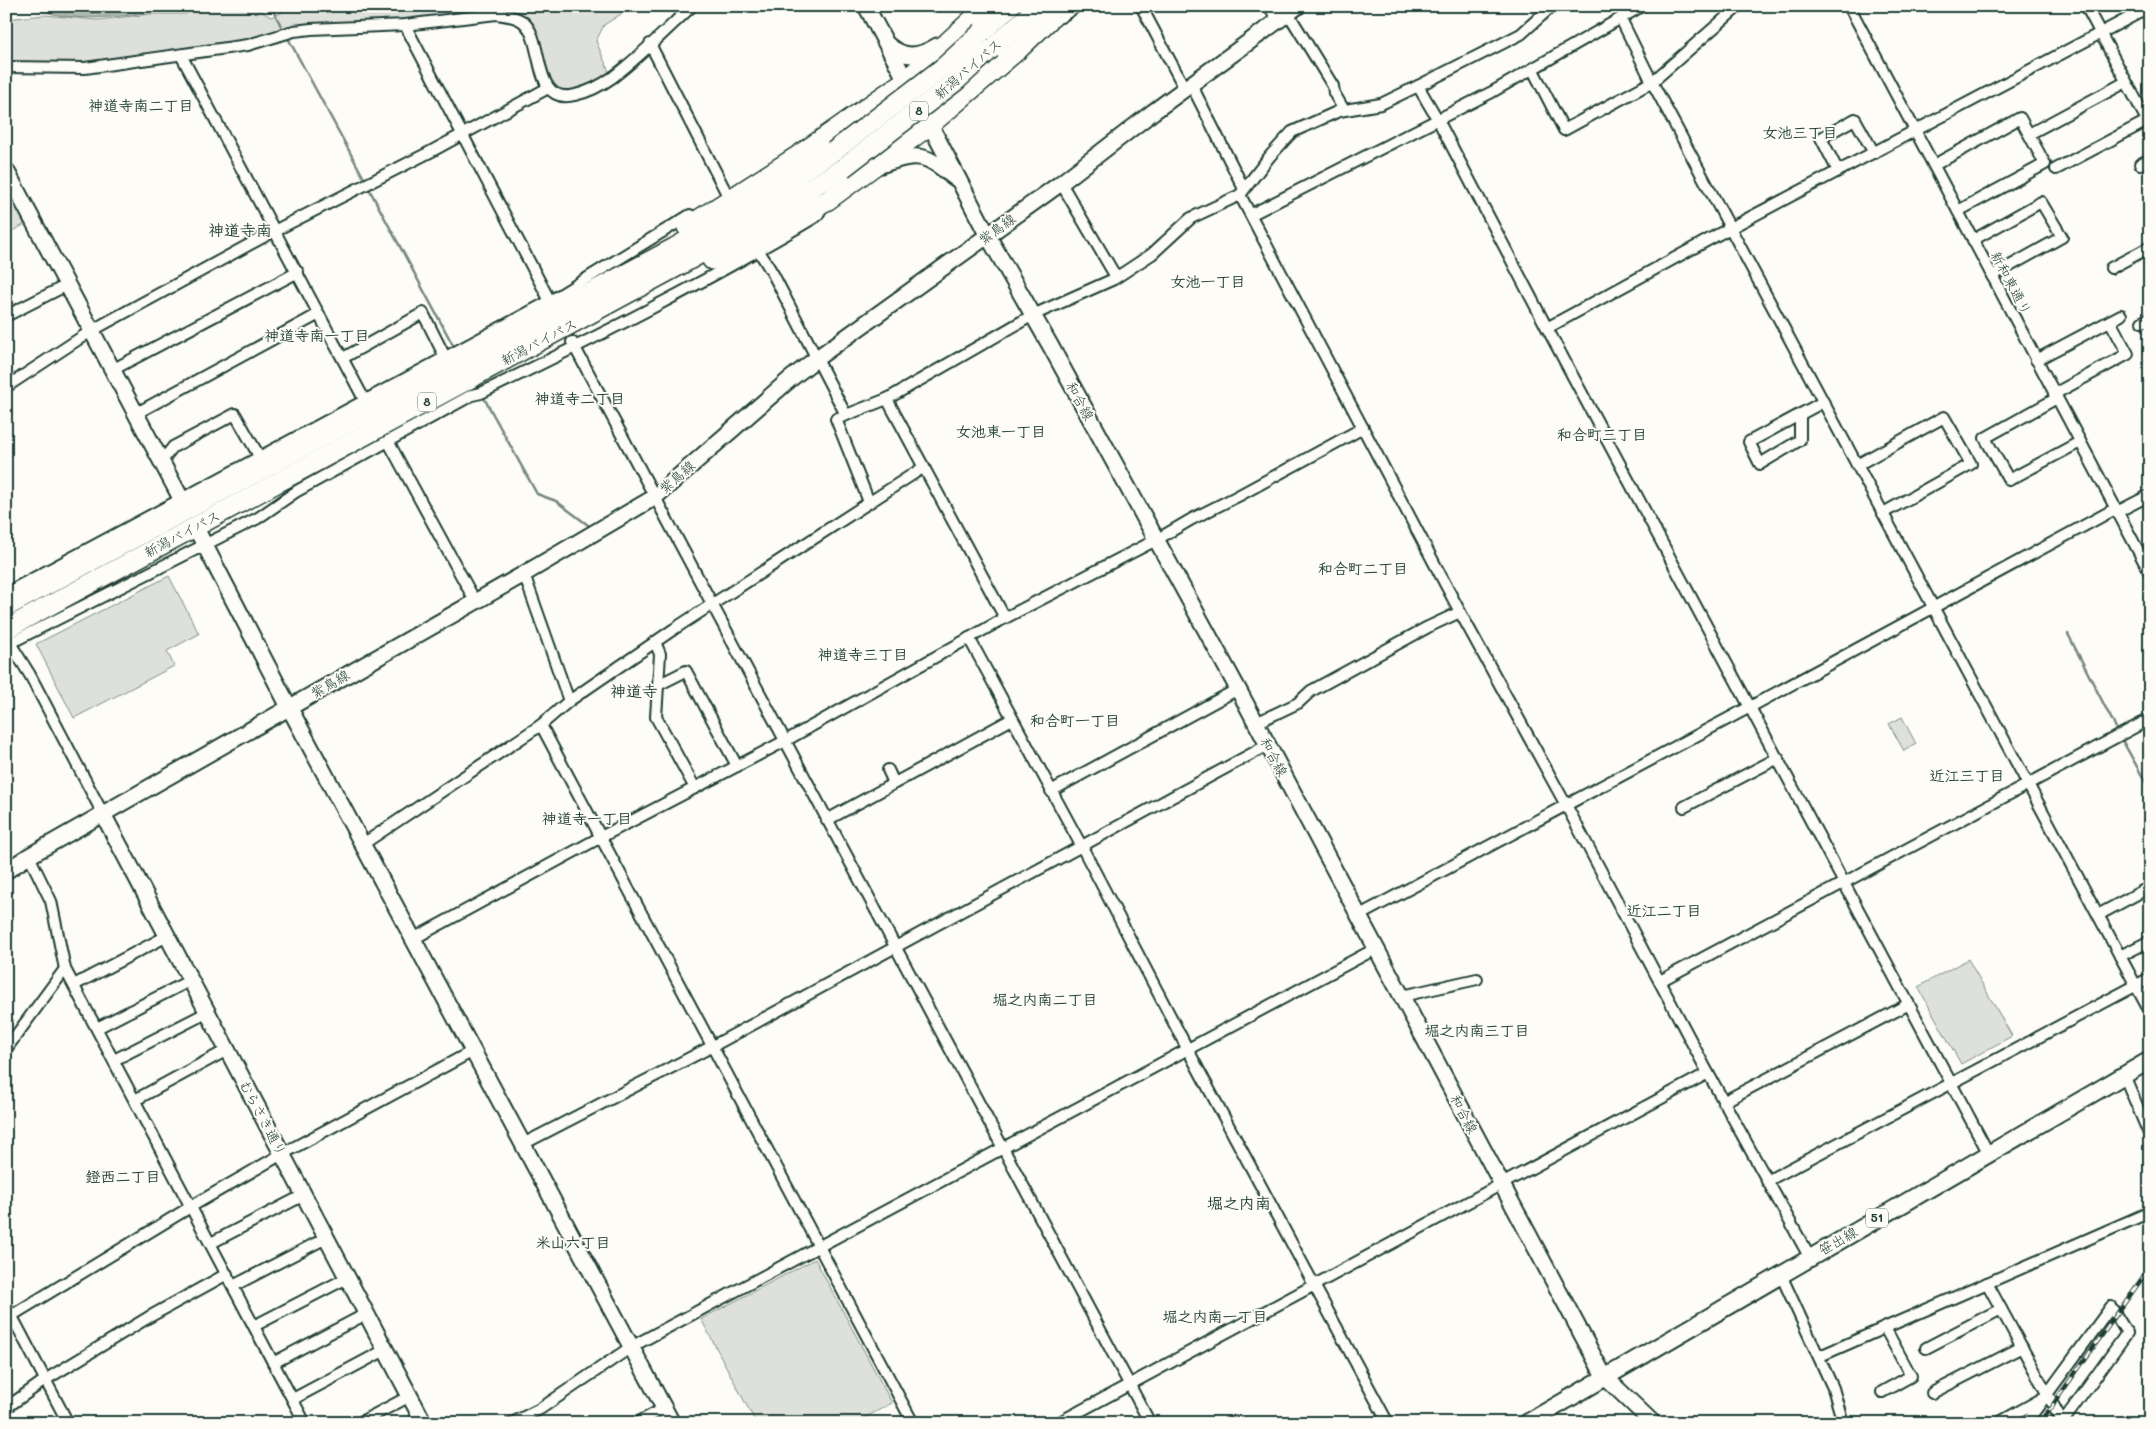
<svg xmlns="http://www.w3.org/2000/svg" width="2156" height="1429" font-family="Mali,'Klee One',sans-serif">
  <rect width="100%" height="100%" fill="#fdfcf7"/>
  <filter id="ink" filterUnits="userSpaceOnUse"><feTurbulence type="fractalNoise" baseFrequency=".02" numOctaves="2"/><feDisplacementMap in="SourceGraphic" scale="10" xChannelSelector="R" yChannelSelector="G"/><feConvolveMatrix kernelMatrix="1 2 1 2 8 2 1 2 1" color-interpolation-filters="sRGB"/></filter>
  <g filter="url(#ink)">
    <!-- green -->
    <g fill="#dde0db" stroke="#7e8e88">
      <path d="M204 6H252L271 17 281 13 284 6 632 7 604 25 596 41 610 74C598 81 586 89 572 91 540 97 549 29 521 14 515 10 506 10 499 8L77 63 6 62V19L45 15 97 20 151 14H185Z"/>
      <polygon points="6,185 22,213 24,225 6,234"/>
      <polygon points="169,576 199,634 167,651 174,666 74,718 36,644"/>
      <polygon points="1902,717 1916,744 1904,751 1889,724"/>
      <polygon points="1968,959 2012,1036 1961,1064 1918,987"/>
      <polygon points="815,1259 892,1403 855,1423 756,1423 701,1319"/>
    </g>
    <!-- water -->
    <path fill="#aeb8b1" stroke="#75877f" d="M28 6H177C153 14 97 20 73 17 57 16 43 11 28 6Z"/>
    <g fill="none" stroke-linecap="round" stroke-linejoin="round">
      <!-- shore -->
      <path stroke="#586e66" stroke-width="1" d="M45 6C79 17 116 12 151 6"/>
      <!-- stream -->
      <g stroke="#75877f" stroke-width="2.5">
        <polyline points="271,6 282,28"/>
        <polyline points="289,40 366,182"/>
        <polyline points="368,187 454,347"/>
        <polyline points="484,398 537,494 556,501 588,525"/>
        <polyline points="2068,634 2118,732"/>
        <polyline points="2121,738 2150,790"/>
      </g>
      <!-- street casing -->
      <g stroke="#1f3d34" stroke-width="14">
        <g id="street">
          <polyline points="1141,6 1185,89"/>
          <polyline points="1269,6 1278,20"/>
          <polyline points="1849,6 2150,573"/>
          <polyline points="2086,6 2150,126"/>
          <polyline points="1288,13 1333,86 1334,93 1344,110"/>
          <polyline points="1061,17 1077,6"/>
          <polyline points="1621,19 1652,82 2150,1012"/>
          <polyline points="405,25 552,305"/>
          <polyline points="650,44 728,196"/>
          <polyline points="181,55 365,401"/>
          <path d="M6 67 85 68 248 45 294 31 311 29 405 25 496 14C504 15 515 16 522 21 546 38 530 106 575 95 588 92 602 85 613 77 641 56 666 30 692 6"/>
          <polyline points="1533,70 1564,130 1652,82 1739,6"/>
          <polyline points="1191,84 1244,189"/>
          <polyline points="1418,86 1438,120 1547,328 1989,1154"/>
          <polyline points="2029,134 2126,82"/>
          <polyline points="2140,164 2150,159"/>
          <polyline points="1934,165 2020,118 2045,164 1958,211"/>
          <polyline points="2056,169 2147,121"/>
          <polyline points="1838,171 1821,138 1855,119 1874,153"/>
          <polyline points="1061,183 1116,277"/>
          <polyline points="1240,195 1460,612 1566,805 1708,1073 1810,1258"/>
          <polyline points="1252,214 1492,92 1642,6"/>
          <polyline points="1973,240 2041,202 2062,237 1992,276"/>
          <polyline points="756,246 773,274 846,415"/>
          <polyline points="2111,268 2150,247"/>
          <polyline points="6,316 67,285"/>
          <polyline points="2142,322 2150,318"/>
          <polyline points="1547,328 1730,228 2150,7"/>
          <polyline points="572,342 1150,1423"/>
          <polyline points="343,358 423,313 445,357"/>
          <polyline points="2036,360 2121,315"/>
          <polyline points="112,370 298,272"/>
          <polyline points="6,387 91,331 276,230 430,152 548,88"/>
          <polyline points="2054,394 2128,354 2110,321"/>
          <polyline points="2057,398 1985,438 2009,480 2080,442"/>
          <polyline points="887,399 1005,618"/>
          <polyline points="135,414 319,314"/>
          <polyline points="1800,414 1800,440 1760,464 1749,442 1823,402"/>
          <polyline points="388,441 475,601"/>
          <polyline points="161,462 173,447 235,414 259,456"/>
          <polyline points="1857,465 1944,417 1971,464 1883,513"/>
          <polyline points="869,502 836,419 887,399 1033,315 1114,279 1152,254 1191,218 1240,195 1270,156 1292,132 1339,111 1381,104 1418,86 1521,34 1552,6"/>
          <polyline points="2117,512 2150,495"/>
          <polyline points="524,574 569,701"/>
          <polyline points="6,593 550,301 690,215"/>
          <polyline points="969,638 1082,847 1188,1050 1388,1423"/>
          <polyline points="655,642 660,654 656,717 695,788"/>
          <polyline points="10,643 30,675 103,814"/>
          <path d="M6 645 258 518 297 491 472 395 481 393C595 338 709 281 817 216L820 211"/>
          <polyline points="658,685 686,671 737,766"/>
          <polyline points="1256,723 1298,703 1311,691 1428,627 1460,612"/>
          <polyline points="541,725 913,1423"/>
          <polyline points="888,770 894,783"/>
          <polyline points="1051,791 1238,689"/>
          <polyline points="1684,807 1778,758"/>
          <polyline points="827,820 1012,719"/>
          <polyline points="363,844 541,725 569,701 674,629 924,467"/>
          <polyline points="29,856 51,901 65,969 305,1423"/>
          <polyline points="2098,915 2150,887"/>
          <polyline points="1358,916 1750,707 2115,509"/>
          <polyline points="413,939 601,837 785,741 1005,618 1156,540 1192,519 1238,496 1363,428"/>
          <polyline points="2120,956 2150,941"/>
          <polyline points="1660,981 2150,719"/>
          <polyline points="74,985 167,936"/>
          <polyline points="1402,996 1477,979"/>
          <polyline points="97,1028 191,980"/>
          <polyline points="6,1049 65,969"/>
          <polyline points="114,1060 208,1012"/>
          <polyline points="2124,1075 2150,1136"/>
          <polyline points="135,1100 227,1050"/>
          <polyline points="1723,1102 1909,1004"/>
          <polyline points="523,1144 711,1047 1268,745"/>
          <polyline points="1767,1181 2150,978"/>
          <polyline points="211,1243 304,1195"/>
          <polyline points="1781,1275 1833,1388 1843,1423"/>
          <polyline points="1987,1283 2063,1423"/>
          <polyline points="233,1286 326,1238"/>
          <polyline points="6,1305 68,1423"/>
          <polyline points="6,1319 192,1206 282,1154 473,1051"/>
          <polyline points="254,1326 347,1278"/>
          <polyline points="1926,1348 2001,1309"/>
          <polyline points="1820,1356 2150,1212"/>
          <polyline points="273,1363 366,1314"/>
          <polyline points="1882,1392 1911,1376 1885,1328"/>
          <polyline points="1932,1393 2022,1347"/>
          <polyline points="293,1399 385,1350"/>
          <polyline points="6,1408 45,1380 149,1317 227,1274"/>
          <polyline points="359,1423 410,1396"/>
          <polyline points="512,1423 540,1409 631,1347 1375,949"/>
          <polyline points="637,1423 664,1408"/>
          <polyline points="1058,1423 1708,1073"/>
          <polyline points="1998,1423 2043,1398"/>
          <polyline points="2026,1423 2111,1307 2127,1333 2062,1423"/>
        </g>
      </g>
      <!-- secondary casing -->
      <g stroke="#1f3d34" stroke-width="19">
        <g id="secondary">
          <polyline points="866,6 910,88"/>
          <path d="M888 45C905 59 919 57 937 46"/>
          <polyline points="925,115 988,236 1050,345 1238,689 1604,1376 1653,1423"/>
          <path d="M881 165C919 152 924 153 955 178"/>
          <polyline points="6,170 184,504"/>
          <polyline points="200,536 289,707 672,1423"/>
          <polyline points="103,814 424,1423"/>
          <polyline points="6,871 29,856 524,574 655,497 789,380 817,358 1061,183 1153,112 1298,6"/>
        </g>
      </g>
      <!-- primary casing -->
      <g stroke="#1f3d34" stroke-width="20">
        <polyline id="primary" points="1527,1423 2150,1060"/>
      </g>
      <!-- highway casing -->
      <g stroke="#1f3d34" stroke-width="22">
        <g id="highway">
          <polyline points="982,32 1010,6"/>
          <polyline points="991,49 1039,6"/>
          <polyline points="687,227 799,155 906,80 987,6"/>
          <polyline points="712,260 828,200 930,125 1020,48 1064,6"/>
          <polyline points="6,607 674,248 755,202 834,151"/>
          <polyline points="6,629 682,264 763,218 843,168"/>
        </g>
      </g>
      <!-- street -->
      <use href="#street" stroke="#fdfcf7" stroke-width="10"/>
      <!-- secondary -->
      <use href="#secondary" stroke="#fdfcf7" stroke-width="15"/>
      <!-- primary -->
      <use href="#primary" stroke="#fdfcf7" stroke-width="16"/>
      <!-- highway -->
      <use href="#highway" stroke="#fdfcf7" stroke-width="19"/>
      <!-- rail casing -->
      <g stroke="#1f3d34" stroke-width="4.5">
        <polyline id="rail" points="2040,1423 2150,1267"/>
      </g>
      <!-- rail -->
      <use href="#rail" stroke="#fdfcf7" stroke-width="2.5" stroke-dasharray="8" stroke-linecap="butt"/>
      <!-- highway-bridge casing -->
      <g stroke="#1f3d34" stroke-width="22" stroke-linecap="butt">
        <g id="highway-bridge">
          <polyline points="834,151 945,66 982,32"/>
          <polyline points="843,168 956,81 991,49"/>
        </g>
      </g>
      <!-- highway-bridge -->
      <use href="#highway-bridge" stroke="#fdfcf7" stroke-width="19"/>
    </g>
  </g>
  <g text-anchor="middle" stroke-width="4" stroke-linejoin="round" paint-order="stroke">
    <!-- shield labels -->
    <g fill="#fdfcf7" stroke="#62766e" stroke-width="1">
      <rect x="910" y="101.5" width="18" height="19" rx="4"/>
      <rect x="418" y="392.5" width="18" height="19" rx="4"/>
      <rect x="1866" y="1208.5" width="22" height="19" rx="4"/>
    </g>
    <g font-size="12" font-weight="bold" fill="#1f3d34">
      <text x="919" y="115">8</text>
      <text x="427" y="406">8</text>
      <text x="1877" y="1222">51</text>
    </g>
    <!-- street labels -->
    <g font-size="14" fill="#1f3d34" stroke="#fdfcf7">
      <text transform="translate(968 69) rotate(-41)" y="5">新潟バイパス</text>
      <text transform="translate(997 229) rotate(-36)" y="5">紫鳥線</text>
      <text transform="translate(2011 283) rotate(62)" y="5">新和東通り</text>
      <text transform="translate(539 342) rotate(-28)" y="5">新潟バイパス</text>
      <text transform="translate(1080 401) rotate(61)" y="5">和合線</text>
      <text transform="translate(677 477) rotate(-41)" y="5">紫鳥線</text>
      <text transform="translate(182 534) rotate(-28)" y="5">新潟バイパス</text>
      <text transform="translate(330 684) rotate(-30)" y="5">紫鳥線</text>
      <text transform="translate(1274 757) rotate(62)" y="5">和合線</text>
      <text transform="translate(1464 1114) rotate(62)" y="5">和合線</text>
      <text transform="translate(263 1118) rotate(62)" y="5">むらさき通り</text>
      <text transform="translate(1838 1241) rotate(-30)" y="5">笹出線</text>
    </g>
    <!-- neighbourhood labels -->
    <g font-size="15" font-weight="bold" fill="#1f3d34" stroke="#fdfcf7">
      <text x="141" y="111">神道寺南二丁目</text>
      <text x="1800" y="138">女池三丁目</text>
      <text x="1208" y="287">女池一丁目</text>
      <text x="317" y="341">神道寺南一丁目</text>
      <text x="580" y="404">神道寺二丁目</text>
      <text x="1001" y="437">女池東一丁目</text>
      <text x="1602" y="440">和合町三丁目</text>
      <text x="1363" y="574">和合町二丁目</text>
      <text x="863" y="660">神道寺三丁目</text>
      <text x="1075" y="726">和合町一丁目</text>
      <text x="1967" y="781">近江三丁目</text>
      <text x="587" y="824">神道寺一丁目</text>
      <text x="1664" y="916">近江二丁目</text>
      <text x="1045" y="1005">堀之内南二丁目</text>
      <text x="1477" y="1036">堀之内南三丁目</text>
      <text x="123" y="1182">鐙西二丁目</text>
      <text x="573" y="1248">米山六丁目</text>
      <text x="1215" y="1322">堀之内南一丁目</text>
    </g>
    <!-- quarter labels -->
    <g font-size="16" font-weight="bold" fill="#1f3d34" stroke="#fdfcf7">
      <text x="240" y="236">神道寺南</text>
      <text x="634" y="697">神道寺</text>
      <text x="1239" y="1209">堀之内南</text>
    </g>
  </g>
  <!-- margin -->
  <rect width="2156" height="1429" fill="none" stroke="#fdfcf7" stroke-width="25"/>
  <rect x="12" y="12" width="2131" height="1404" fill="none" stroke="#1f3d34" stroke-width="2" filter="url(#ink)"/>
</svg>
